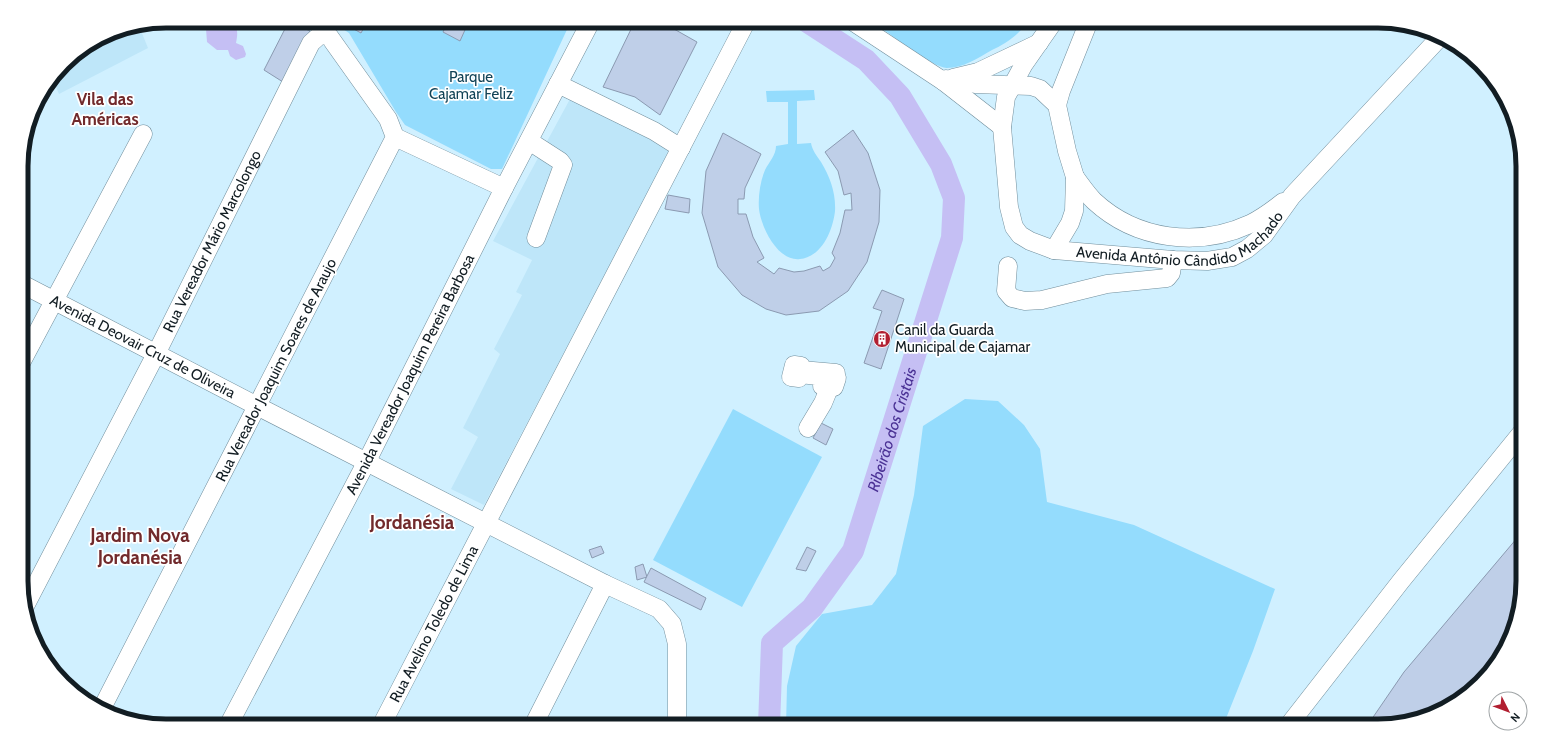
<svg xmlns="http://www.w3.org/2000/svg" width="1544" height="747" font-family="Cabin,sans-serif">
  <rect width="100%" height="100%" fill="#d0f0ff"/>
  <!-- built -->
  <g fill="#bee6f9">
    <polygon points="139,26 148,48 59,94 53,80 70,57 111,32"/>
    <polygon points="570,99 671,148 484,505 451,489 478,437 463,428 500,354 494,349 522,295 516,292 532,260 493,241"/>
  </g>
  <!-- green -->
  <g fill="#94dcfd">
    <polygon points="331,21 571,21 502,169 491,169 405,125 396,112 349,33"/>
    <path d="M872 21H1027C1022 33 1004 45 992 50 978 58 963 68 947 68 935 69 884 30 872 21Z"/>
    <path d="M814 90 815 100 797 101V144L811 143C812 150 817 156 821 162 830 177 836 193 835 211 833 230 822 257 800 259 778 262 761 227 759 209 758 197 760 182 765 170 769 162 776 155 776 146L788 144V102H767L766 91Z"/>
    <polygon points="965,399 998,401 1024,425 1040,449 1047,502 1134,525 1275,589 1253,651 1223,726 786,726 787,686 796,646 822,614 872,605 896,574 914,495 923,426"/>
    <polygon points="733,409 822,457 742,607 653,560"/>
  </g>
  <!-- water -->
  <path fill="#c5bff4" d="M214 21C231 21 241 22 236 43L243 46 246 54 245 57 236 60 230 56 228 50H217L207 42 206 29Z"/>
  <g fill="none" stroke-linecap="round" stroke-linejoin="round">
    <!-- river -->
    <path stroke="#c5bff4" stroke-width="22" id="s1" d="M769 726 772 643 812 608 853 551 952 238 954 198 941 164 900 96 866 60 806 21"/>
  </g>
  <!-- building -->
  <g fill="#bfcfe8" stroke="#8b9ab1">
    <polygon points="289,21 310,31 283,82 264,70"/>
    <polygon points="339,21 360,21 366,24 361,33"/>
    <polygon points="448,21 469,21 460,41 443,32"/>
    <polygon points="635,21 651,21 674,29 697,42 660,115 635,97 603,87"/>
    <polygon points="853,130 868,153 880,190 879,222 867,262 848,291 819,311 786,315 766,309 742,295 718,267 702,213 706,171 723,133 761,154 745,188 744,199 738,199 738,214 746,214 753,237 764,258 757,262 774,274 779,268 794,272 804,271 820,266 823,271 830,267 835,258 832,253 840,233 845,210 852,210 851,193 844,195 838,171 825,152"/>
    <polygon points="668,195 690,199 689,213 665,209"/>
    <polygon points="882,290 904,299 881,369 864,363 882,311 873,308"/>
    <polygon points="821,423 833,429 826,445 813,438"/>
    <polygon points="1523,531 1523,581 1508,645 1487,677 1458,702 1387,726 1367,726 1404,672"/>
    <polygon points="601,546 604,553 592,558 589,550"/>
    <polygon points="807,547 816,551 806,571 796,569"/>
    <polygon points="643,564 647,577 637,580 635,567"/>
    <polygon points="651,568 706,598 701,610 644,582"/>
  </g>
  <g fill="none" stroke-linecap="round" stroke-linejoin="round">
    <!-- minor casing -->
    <g stroke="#718e9c" stroke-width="19">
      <g id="minor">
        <polyline points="852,21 943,81 1002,127"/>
        <path id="s2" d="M1054 21 1024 64 1006 97 1002 127 1009 207 1014 227 1020 235 1030 241 1054 250 1173 260 1207 261 1232 257 1247 249 1264 235 1292 196 1441 36"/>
        <polyline points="953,78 978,72 1039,43"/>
        <polyline points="943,81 946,79 975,84 1031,86 1040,89 1057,105 1067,151 1075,177 1074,211 1070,223 1054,250"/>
        <polyline points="558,84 654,131 681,148"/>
        <polyline points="1057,105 1061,91 1089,21"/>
        <polyline points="395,137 504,188"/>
        <polyline points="529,141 560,161 563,165 536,238"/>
        <path d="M1075 177C1081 185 1087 194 1094 201 1136 240 1198 248 1250 224 1262 218 1273 210 1283 202"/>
        <polyline points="1008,266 1006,291 1012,298 1025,301 1042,300 1107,284 1167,278 1171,273 1173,260"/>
        <path id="s3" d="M22 284 257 406 605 584 659 609 672 624 677 644V726"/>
        <polyline points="22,361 143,134"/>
        <polyline points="822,386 834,387 837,378 800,374 799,378 791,377 794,365 801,366 801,370 836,373"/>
        <polyline points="808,428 823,403 830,386"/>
        <path id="s4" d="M25 606 156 354 311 43 320 35 329 36 388 119 395 137 101 710"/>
        <path id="s5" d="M228 726 367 461 504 188 591 21"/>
        <path id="s6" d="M381 726 745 24"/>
        <polyline points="533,726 605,584"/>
        <polyline points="1288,726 1401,581 1523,431"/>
      </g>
    </g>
    <!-- minor -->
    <use href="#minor" stroke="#fff" stroke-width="18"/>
  </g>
  <!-- icons -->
  <defs>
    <g id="building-disc" transform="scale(0.9)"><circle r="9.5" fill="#b11e30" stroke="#fff"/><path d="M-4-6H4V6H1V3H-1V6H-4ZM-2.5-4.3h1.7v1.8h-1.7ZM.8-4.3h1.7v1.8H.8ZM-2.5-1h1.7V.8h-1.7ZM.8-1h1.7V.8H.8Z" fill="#fff"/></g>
  </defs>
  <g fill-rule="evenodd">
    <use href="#building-disc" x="882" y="339"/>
  </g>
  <g text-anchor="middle" stroke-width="3.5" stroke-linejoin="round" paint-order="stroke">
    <!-- park labels -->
    <g font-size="15" fill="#114357" stroke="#fff">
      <text x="471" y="82">Parque<tspan x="471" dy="17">Cajamar Feliz</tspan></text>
    </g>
    <!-- street labels -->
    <g font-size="15" fill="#121d23" stroke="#fff">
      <text dy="5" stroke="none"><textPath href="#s2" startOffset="402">Avenida Antônio Cândido Machado</textPath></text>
      <text dy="5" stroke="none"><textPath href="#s4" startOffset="410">Rua Vereador Mário Marcolongo</textPath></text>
      <text dy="5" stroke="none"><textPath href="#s3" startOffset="136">Avenida Deovair Cruz de Oliveira</textPath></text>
      <text transform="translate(276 370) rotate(-63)" y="5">Rua Vereador Joaquim Soares de Araujo</text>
      <text dy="5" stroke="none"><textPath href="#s5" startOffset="396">Avenida Vereador Joaquim Pereira Barbosa</textPath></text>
      <text dy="5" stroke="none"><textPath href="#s6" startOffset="115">Rua Avelino Toledo de Lima</textPath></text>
    </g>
    <!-- poi labels -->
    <g font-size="15" fill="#121d23" stroke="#fff" text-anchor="start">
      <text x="895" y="335">Canil da Guarda<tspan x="895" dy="17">Municipal de Cajamar</tspan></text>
    </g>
    <!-- water labels -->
    <g font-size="16" font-style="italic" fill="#4b3295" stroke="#fff">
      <text dy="6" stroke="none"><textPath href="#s1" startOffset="334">Ribeirão dos Cristais</textPath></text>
    </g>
    <!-- quarter labels -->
    <g font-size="17" font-weight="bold" fill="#712a2c" stroke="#fff">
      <text x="105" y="105">Vila das<tspan x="105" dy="20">Américas</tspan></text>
    </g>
    <!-- district labels -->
    <g font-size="19" font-weight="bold" fill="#712a2c" stroke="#fff">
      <text x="412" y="529">Jordanésia</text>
      <text x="140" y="542">Jardim Nova<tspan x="140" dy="22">Jordanésia</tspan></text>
    </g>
  </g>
  <!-- crop -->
  <path d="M0 0H1544V747H0ZM166 28H1378A138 138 0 0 1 1516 166V581A138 138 0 0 1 1378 719H166A138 138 0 0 1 28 581V166A138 138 0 0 1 166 28Z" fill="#fff" fill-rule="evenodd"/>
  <path fill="none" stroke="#121d23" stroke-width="5" d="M166 28H1378A138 138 0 0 1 1516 166V581A138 138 0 0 1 1378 719H166A138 138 0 0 1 28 581V166A138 138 0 0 1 166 28Z"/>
  <!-- north arrow -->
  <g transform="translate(1508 711) rotate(132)"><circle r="19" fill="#ffffff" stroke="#a0a5a7"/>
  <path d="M0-3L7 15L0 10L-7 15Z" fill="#b11e30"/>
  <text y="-6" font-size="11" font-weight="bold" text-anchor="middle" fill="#121d23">N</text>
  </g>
</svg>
